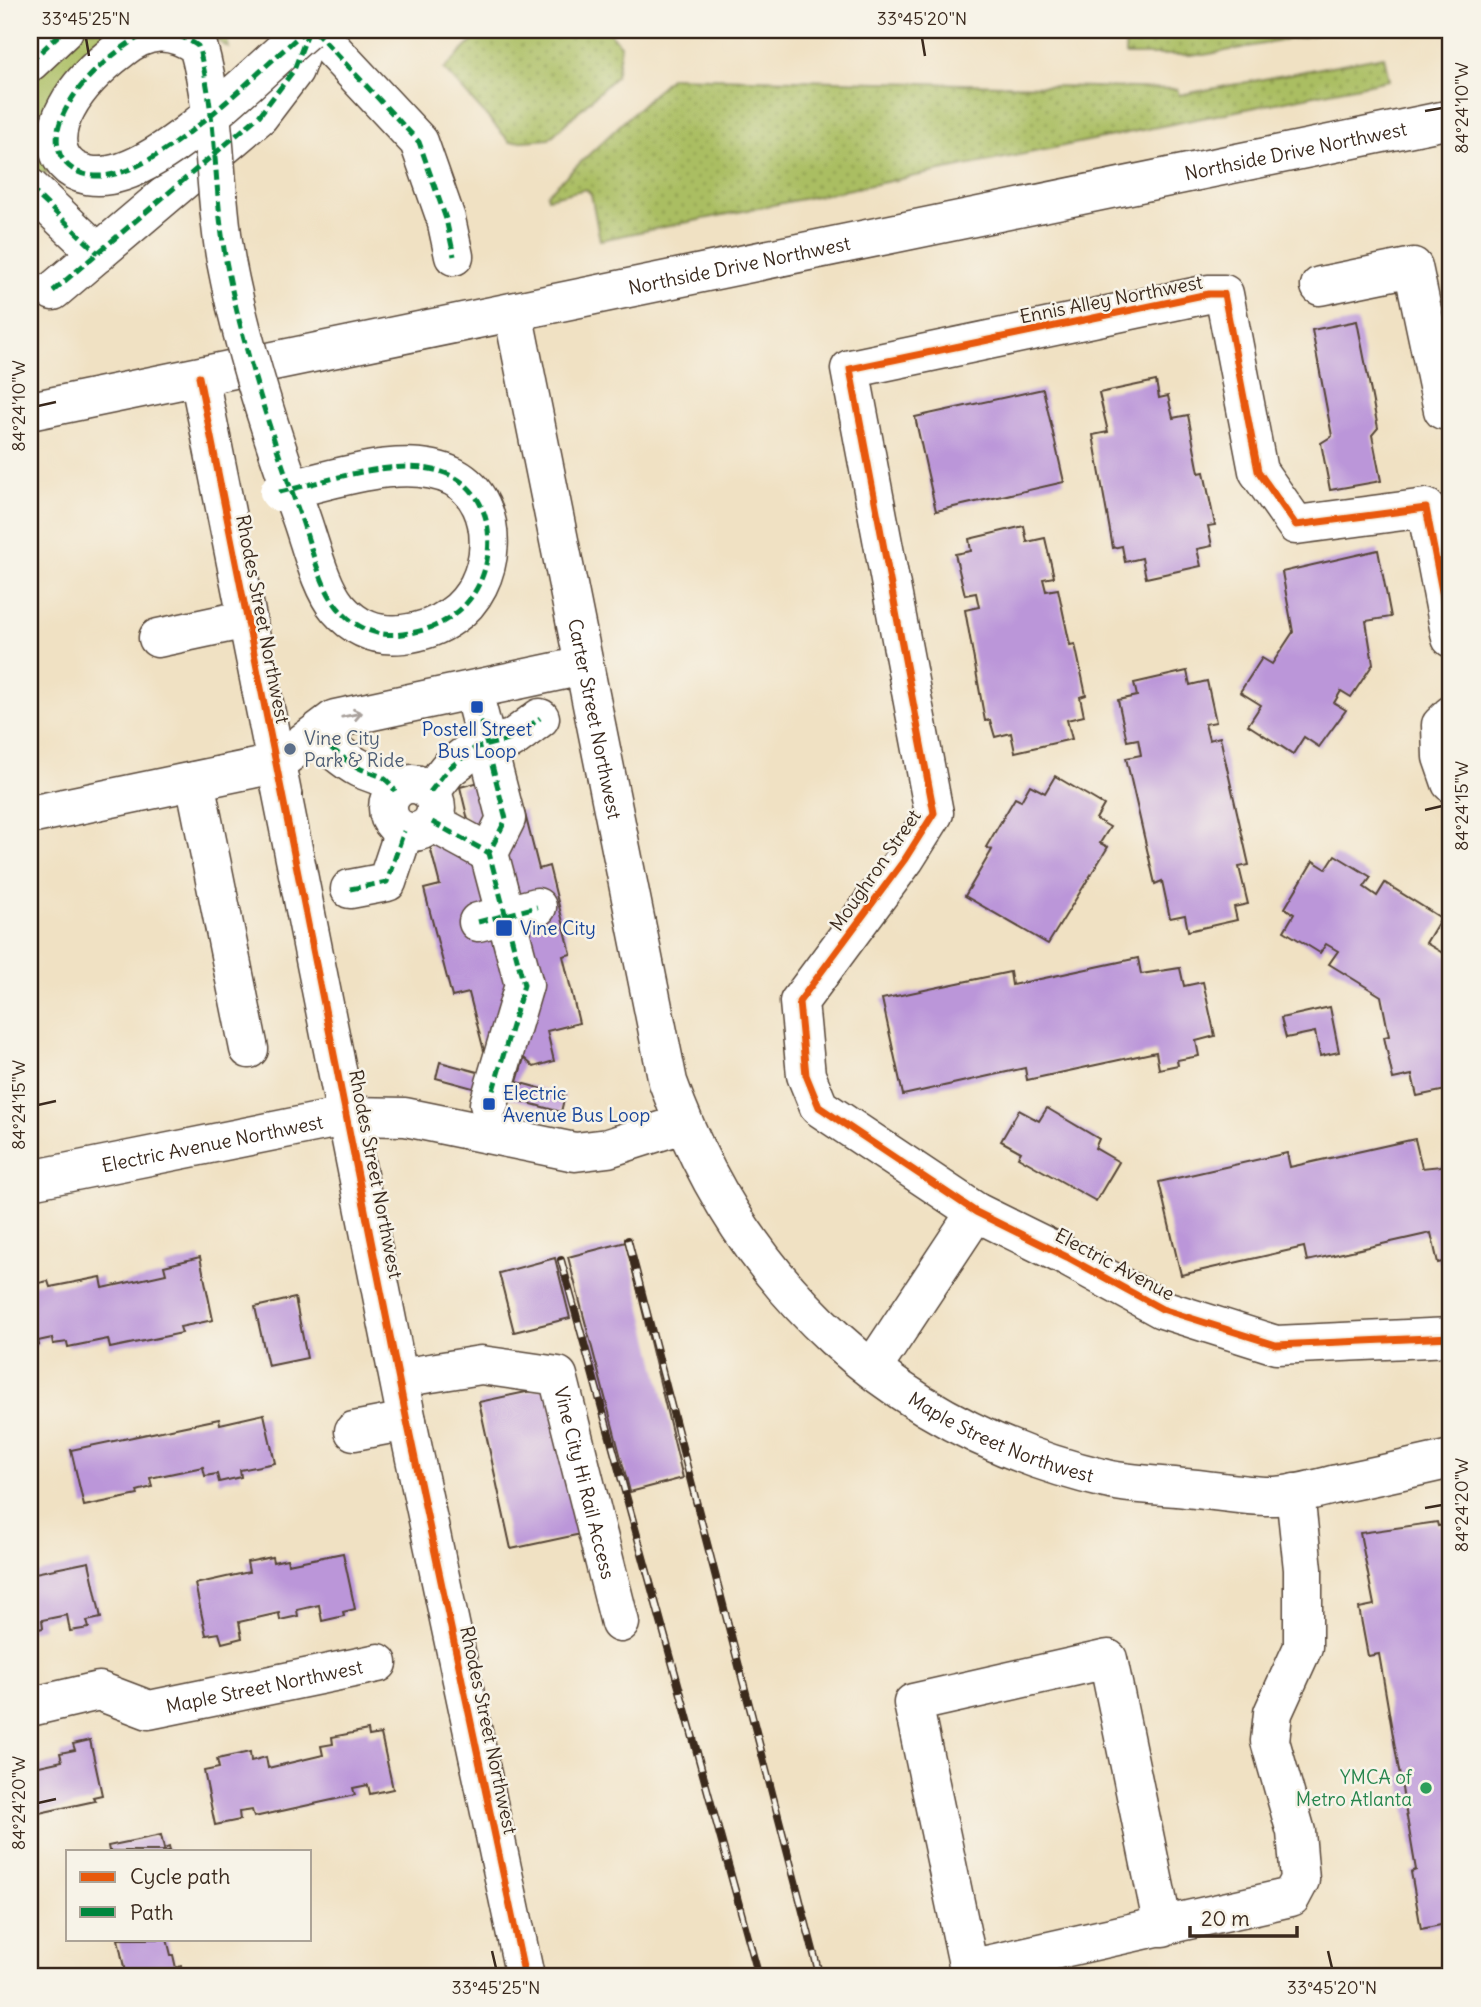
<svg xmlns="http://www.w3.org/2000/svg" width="1481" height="2007" font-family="Delius,sans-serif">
  <defs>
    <pattern id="grass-dots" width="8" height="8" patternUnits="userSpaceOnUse" patternTransform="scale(1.75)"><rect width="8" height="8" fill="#aabe62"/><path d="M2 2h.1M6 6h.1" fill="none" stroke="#8c9b50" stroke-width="1.8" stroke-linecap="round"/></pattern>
  </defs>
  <rect width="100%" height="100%" fill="#f7f3e8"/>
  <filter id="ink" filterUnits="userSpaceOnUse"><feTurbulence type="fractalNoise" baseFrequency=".0143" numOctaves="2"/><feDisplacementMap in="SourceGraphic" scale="14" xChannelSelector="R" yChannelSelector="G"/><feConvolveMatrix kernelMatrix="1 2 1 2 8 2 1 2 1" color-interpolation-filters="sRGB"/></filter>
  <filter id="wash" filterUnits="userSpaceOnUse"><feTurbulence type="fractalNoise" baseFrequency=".00686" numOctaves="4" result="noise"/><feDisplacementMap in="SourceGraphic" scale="28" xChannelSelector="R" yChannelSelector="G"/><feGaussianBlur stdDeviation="1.57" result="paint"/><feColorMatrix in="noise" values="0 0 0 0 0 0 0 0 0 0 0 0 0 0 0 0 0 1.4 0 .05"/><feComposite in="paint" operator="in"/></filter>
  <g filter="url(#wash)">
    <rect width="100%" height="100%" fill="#f0e1c3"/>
    <!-- grass -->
    <g fill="url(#grass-dots)" stroke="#727440" stroke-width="2">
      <polygon points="484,30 608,30 621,46 616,76 549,139 510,142 444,69"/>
      <polygon points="1126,30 1340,30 1204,55 1125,55"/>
      <polygon points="1384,56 1389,80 600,240 591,194 586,189 548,198 547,194 671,77 1177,89 1179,95"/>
    </g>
    <!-- green -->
    <g fill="#aabe62" stroke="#727440" stroke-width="2">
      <polygon points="30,30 126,30 39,129 48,172 30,176"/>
      <polygon points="202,30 225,30 229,48"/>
    </g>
    <g id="blocks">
      <!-- building -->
      <g fill="#bb96d9">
        <polygon points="833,30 934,30 934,32 858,36"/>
        <polygon points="1357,321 1378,428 1372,435 1381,481 1330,490 1321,443 1332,436 1312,330"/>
        <polygon points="1156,381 1159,398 1168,396 1173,418 1188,415 1199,473 1204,472 1215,525 1208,526 1212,546 1197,549 1201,566 1146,578 1142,558 1125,562 1122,546 1113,548 1093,435 1108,432 1099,393"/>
        <polygon points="1043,389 1064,482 936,511 915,417"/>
        <polygon points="1024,526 1027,542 1045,538 1054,577 1043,579 1046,591 1058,589 1070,645 1075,644 1086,695 1080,697 1084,716 1067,720 1072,739 1015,752 1011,733 995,737 990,720 985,721 965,610 979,607 976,593 965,595 955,554 971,551 969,539"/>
        <polygon points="1378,550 1391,617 1366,621 1373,664 1351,697 1341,691 1334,703 1346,710 1319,747 1304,737 1293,754 1248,725 1261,705 1240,692 1262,658 1272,664 1293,632 1282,572"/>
        <polygon points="1187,671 1190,685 1207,681 1216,722 1205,724 1209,740 1220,737 1249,865 1239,867 1248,904 1234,907 1237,920 1188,931 1185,915 1170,918 1162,881 1155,884 1126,758 1141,755 1138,739 1127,741 1118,700 1137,696 1134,683"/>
        <polygon points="1055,776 1104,805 1096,819 1110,827 1100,843 1108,847 1048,944 965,896 992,850 986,847 1015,798 1021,801 1030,785 1045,793"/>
        <polygon points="483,781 516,812 524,810 539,869 549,866 571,954 563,956 579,1023 547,1031 554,1061 534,1067 524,1058 517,1082 565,1095 561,1112 436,1078 440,1062 485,1074 492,1050 484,1051 469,993 452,997 424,889 440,885 427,835 469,824 460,787"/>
        <polygon points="1335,855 1371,877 1364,887 1377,896 1385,883 1441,918 1426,943 1451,958 1451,1089 1417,1096 1412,1075 1393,1079 1384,1037 1389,1036 1381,996 1329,964 1338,951 1326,944 1320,953 1284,931 1294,914 1285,908 1313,861 1326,869"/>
        <polygon points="1138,958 1141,974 1180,968 1184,986 1203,982 1215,1036 1196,1041 1199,1056 1177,1060 1178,1065 1159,1069 1156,1052 1027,1080 1025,1068 903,1095 882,999 1010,972 1012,985"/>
        <polygon points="1330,1007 1339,1052 1320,1056 1315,1032 1286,1038 1281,1018"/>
        <polygon points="1047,1108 1099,1139 1095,1148 1119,1162 1096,1201 1018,1157 1021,1152 1001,1141 1019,1110 1039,1121"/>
        <polygon points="1415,1139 1422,1168 1451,1165 1451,1260 1438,1263 1431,1233 1307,1261 1304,1247 1181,1275 1159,1182 1287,1153 1290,1167"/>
        <polygon points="626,1242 683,1478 630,1492 568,1257"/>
        <polygon points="200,1257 213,1320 180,1327 182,1333 110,1348 108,1339 68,1347 67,1342 53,1344 52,1338 38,1341 39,1345 30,1348 30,1285 48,1281 50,1287 101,1277 103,1288 166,1274 164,1266"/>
        <polygon points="555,1258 570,1318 514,1332 499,1273"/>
        <polygon points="295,1298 307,1358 268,1366 255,1307"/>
        <polygon points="550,1387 581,1534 511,1549 479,1402"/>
        <polygon points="264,1414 275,1463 240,1470 241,1477 219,1482 217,1474 205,1476 203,1467 150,1478 152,1487 137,1491 138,1495 84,1506 71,1450 219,1419 220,1424"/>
        <polygon points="1437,1522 1438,1526 1451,1524 1451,1923 1421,1929 1411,1872 1416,1870 1379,1654 1368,1656 1359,1608 1374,1605 1360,1533"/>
        <polygon points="343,1553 355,1609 343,1612 344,1616 322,1621 319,1605 297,1610 298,1616 280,1620 279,1613 239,1622 242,1638 222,1643 219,1633 206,1635 195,1584 249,1572 247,1562 272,1557 273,1562 287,1559 288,1564"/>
        <polygon points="89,1562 101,1618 87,1621 89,1628 70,1631 67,1615 42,1620 43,1628 30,1631 30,1574"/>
        <polygon points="368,1730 369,1736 381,1734 393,1789 370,1794 368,1785 353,1788 355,1795 254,1817 252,1810 239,1812 240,1820 215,1825 204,1771 219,1768 217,1759 250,1752 251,1761 266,1757 268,1768 323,1755 321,1746 333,1744 332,1737"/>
        <polygon points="90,1740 102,1795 93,1797 95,1801 30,1815 30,1768 62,1761 60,1753 75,1750 73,1744"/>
        <polygon points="161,1835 164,1849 169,1847 170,1851 109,1851 108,1846"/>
        <polygon points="118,1939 167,1939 171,1955 173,1955 176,1968 181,1966 184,1977 126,1977"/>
      </g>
    </g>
  </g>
  <g filter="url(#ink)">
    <use href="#blocks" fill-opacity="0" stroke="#564537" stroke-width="2"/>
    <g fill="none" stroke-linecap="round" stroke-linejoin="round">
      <!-- minor casing -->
      <g stroke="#564537" stroke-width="41">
        <g id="minor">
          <polyline points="314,30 419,142 446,219 454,256"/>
          <polyline points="30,62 64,30"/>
          <polyline points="30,188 98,253"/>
          <polyline points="1320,286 1413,267 1443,410 1451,408"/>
          <polyline points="53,291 259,116 294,70 309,30"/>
          <path id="s1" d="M513 312 668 1082C740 1285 895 1430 1106 1479 1131 1485 1160 1485 1185 1488 1214 1490 1246 1497 1275 1496 1296 1495 1317 1489 1337 1484 1375 1476 1413 1468 1451 1459"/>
          <polyline points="199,377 407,1421 525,1977"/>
          <polyline points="158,638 247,619"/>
          <polyline points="1451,638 1426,508 1296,525 1258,471 1224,294 1208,294 850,369 934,813 905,859 799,1002 806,1075 819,1107 976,1212 1067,1257 1162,1309 1276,1345 1451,1337"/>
          <polyline points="477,707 506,819 489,853 524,985 489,1104"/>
          <polyline points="1451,715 1441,725 1442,757 1451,783"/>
          <polyline points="498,742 512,739 540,718"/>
          <path d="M331 748C340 755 349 763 359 768 375 776 385 773 395 791"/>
          <polyline points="195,781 249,1049"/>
          <circle cx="412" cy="808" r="24"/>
          <polyline points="430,792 448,769 475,748"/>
          <polyline points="30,815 275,764 335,719 583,666"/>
          <polyline points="432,822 489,853"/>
          <polyline points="350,889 387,882 404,831"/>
          <polyline points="478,922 537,907"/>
          <path id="s2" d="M30 1180 349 1116 405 1117 575 1152 608 1148 683 1124"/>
          <polyline points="872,1369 976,1212"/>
          <path id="s3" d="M399 1378 481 1365 558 1376 620 1623"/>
          <polyline points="354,1431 407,1421"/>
          <path id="s4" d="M30 1707 99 1691 149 1710 378 1663"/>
          <polyline points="1163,1927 1108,1659 913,1703 969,1969 1291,1897 1300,1880 1296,1832 1270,1741 1273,1713 1303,1647 1303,1569 1295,1493"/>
        </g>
      </g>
      <!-- major casing -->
      <g stroke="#564537" stroke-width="41">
        <g id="major">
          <path id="s5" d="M30 411 1451 119"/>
        </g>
      </g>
      <!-- minor -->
      <use href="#minor" stroke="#fff" stroke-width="38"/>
      <!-- major -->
      <use href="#major" stroke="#fff" stroke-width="38"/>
      <!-- rail casing -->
      <g stroke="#3b2a1e" stroke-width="8">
        <g id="rail">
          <polyline points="628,1240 820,1977"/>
          <polyline points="561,1260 759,1977"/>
        </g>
      </g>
      <!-- rail -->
      <use href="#rail" stroke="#f7f3e8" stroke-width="5" stroke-dasharray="16" stroke-linecap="butt"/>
      <!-- minor-bridge casing -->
      <g stroke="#564537" stroke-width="41" stroke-linecap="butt">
        <path id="minor-bridge" d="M279 492C330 481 405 452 454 477 504 504 497 586 452 616 437 627 421 632 403 634 377 637 356 629 338 608 320 587 310 542 300 515 271 434 242 345 226 261 213 190 218 115 198 46 171 27 147 28 121 49 101 64 79 84 67 107 40 154 72 188 122 172 180 153 258 71 306 30"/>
      </g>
      <!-- minor-bridge -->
      <use href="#minor-bridge" stroke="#fff" stroke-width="38"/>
      <!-- quiet -->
      <g stroke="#00873e" stroke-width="5" stroke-dasharray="10 5" stroke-linecap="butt">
        <polyline points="314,30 419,142 446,219 454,256"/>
        <polyline points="30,62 64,30"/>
        <polyline points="30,188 98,253"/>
        <polyline points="53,291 259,116 294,70 309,30"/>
        <path d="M279 492C330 481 405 452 454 477 504 504 497 586 452 616 437 627 421 632 403 634 377 637 356 629 338 608 320 587 310 542 300 515 271 434 242 345 226 261 213 190 218 115 198 46 171 27 147 28 121 49 101 64 79 84 67 107 40 154 72 188 122 172 180 153 258 71 306 30"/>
        <polyline points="477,707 506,819 489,853 524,985 489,1104"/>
        <path d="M331 748C340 755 349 763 359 768 375 776 385 773 395 791"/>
        <polyline points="430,792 448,769 475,748 512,739 540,718"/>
        <polyline points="432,822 489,853"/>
        <polyline points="350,889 387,882 404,831"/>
        <polyline points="478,922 537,907"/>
      </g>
      <!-- cycleway casing -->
      <g stroke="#f7f3e8" stroke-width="11">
        <g id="cycleway">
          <polyline points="199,377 407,1421 525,1977"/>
          <polyline points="1451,638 1426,508 1296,525 1258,471 1224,294 1208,294 850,369 934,813 905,859 799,1002 806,1075 819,1107 976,1212 1067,1257 1162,1309 1276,1345 1451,1337"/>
        </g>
      </g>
      <!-- cycleway -->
      <use href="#cycleway" stroke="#e8590c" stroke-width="7"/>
    </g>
    <!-- one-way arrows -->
    <defs><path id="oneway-shaft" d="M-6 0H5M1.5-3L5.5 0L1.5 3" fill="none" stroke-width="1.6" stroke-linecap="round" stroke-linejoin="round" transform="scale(1.75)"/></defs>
    <use stroke="#a79f9a" href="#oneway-shaft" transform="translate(352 715) rotate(-12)"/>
  </g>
  <!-- ticks -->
  <path fill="none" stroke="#3b2a1e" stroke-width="2.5" d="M86 38 89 56M922 38 925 56M1425 111 1442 108M38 406 56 402M1425 810 1442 806M38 1105 56 1101M1425 1508 1442 1505M38 1803 56 1799M492 1951 496 1968M1328 1951 1332 1968"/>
  <!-- markers -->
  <g fill="#1a4fb4" stroke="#f7f3e8" stroke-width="2.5">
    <rect x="470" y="700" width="14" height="14" rx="3.5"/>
    <rect x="495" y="919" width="18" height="18" rx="3.5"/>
    <rect x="482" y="1097" width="14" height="14" rx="3.5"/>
  </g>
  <circle fill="#5c6f8a" stroke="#f7f3e8" stroke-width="2.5" cx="290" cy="749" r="7"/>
  <circle fill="#2e9e5b" stroke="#f7f3e8" stroke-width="2.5" cx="1426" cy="1788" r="7"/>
  <g text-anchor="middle" stroke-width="5" stroke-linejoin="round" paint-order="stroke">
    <!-- street labels -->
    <g font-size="19" fill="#3b2a1e" stroke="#f7f3e8">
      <text dy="7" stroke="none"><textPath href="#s5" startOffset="1292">Northside Drive Northwest</textPath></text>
      <text dy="7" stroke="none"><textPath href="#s5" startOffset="724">Northside Drive Northwest</textPath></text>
      <text transform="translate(1111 299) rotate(-11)" y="7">Ennis Alley Northwest</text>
      <text transform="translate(263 619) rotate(79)" y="7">Rhodes Street Northwest</text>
      <text dy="7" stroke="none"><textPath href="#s1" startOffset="415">Carter Street Northwest</textPath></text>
      <text transform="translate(875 870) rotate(-55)" y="7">Moughron Street</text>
      <text dy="7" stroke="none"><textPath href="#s2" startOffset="186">Electric Avenue Northwest</textPath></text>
      <text transform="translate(376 1174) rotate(79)" y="7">Rhodes Street Northwest</text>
      <text transform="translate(1115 1264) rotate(28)" y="7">Electric Avenue</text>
      <text dy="7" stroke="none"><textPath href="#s1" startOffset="1290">Maple Street Northwest</textPath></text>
      <text dy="7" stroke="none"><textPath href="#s3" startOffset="271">Vine City Hi Rail Access</textPath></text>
      <text dy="7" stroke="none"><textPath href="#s4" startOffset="242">Maple Street Northwest</textPath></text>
      <text transform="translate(489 1730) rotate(78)" y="7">Rhodes Street Northwest</text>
    </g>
    <!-- transit labels -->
    <g font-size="19" fill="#164399" stroke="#f7f3e8" text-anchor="start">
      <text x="477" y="736" text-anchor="middle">Postell Street<tspan x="477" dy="22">Bus Loop</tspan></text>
      <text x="520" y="935">Vine City</text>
      <text x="503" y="1100">Electric<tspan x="503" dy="22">Avenue Bus Loop</tspan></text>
    </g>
    <!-- service labels -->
    <g font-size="19" fill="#4e5e75" stroke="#f7f3e8" text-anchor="start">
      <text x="304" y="745">Vine City<tspan x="304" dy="22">Park &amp; Ride</tspan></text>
    </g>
    <!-- leisure labels -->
    <g font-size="19" fill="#27864d" stroke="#f7f3e8" text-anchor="end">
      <text x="1412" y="1784">YMCA of<tspan x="1412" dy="22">Metro Atlanta</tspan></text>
    </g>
  </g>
  <!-- margin -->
  <rect width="1481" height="2007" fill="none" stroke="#f7f3e8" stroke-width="77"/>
  <!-- legend -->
  <rect x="66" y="1850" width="245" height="91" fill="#f7f3e8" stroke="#aca397" stroke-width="2"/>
  <rect x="80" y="1872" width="35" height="10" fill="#e8590c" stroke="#aca397" stroke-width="2"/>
  <text x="130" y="1884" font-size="21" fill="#3b2a1e">Cycle path</text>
  <rect x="80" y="1907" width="35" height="10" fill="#00873e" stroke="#aca397" stroke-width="2"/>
  <text x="130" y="1920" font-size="21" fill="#3b2a1e">Path</text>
  <!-- scale -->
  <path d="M1190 1926v10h107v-10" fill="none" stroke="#3b2a1e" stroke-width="3.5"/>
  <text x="1201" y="1926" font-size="21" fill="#3b2a1e" stroke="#f7f3e8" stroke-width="5" paint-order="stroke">20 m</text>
  <rect x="38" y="38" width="1404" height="1930" fill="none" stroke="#3b2a1e" stroke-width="2.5"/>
  <g font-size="18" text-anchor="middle" fill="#3b2a1e">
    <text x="86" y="25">33°45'25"N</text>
    <text x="922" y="25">33°45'20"N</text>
    <text transform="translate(1462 108) rotate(-90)" y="6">84°24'10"W</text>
    <text transform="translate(19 406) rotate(-90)" y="6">84°24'10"W</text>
    <text transform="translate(1462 806) rotate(-90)" y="6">84°24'15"W</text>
    <text transform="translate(19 1105) rotate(-90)" y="6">84°24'15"W</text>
    <text transform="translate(1462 1505) rotate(-90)" y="6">84°24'20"W</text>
    <text transform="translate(19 1803) rotate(-90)" y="6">84°24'20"W</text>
    <text x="496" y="1994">33°45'25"N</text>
    <text x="1332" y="1994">33°45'20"N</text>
  </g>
</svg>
